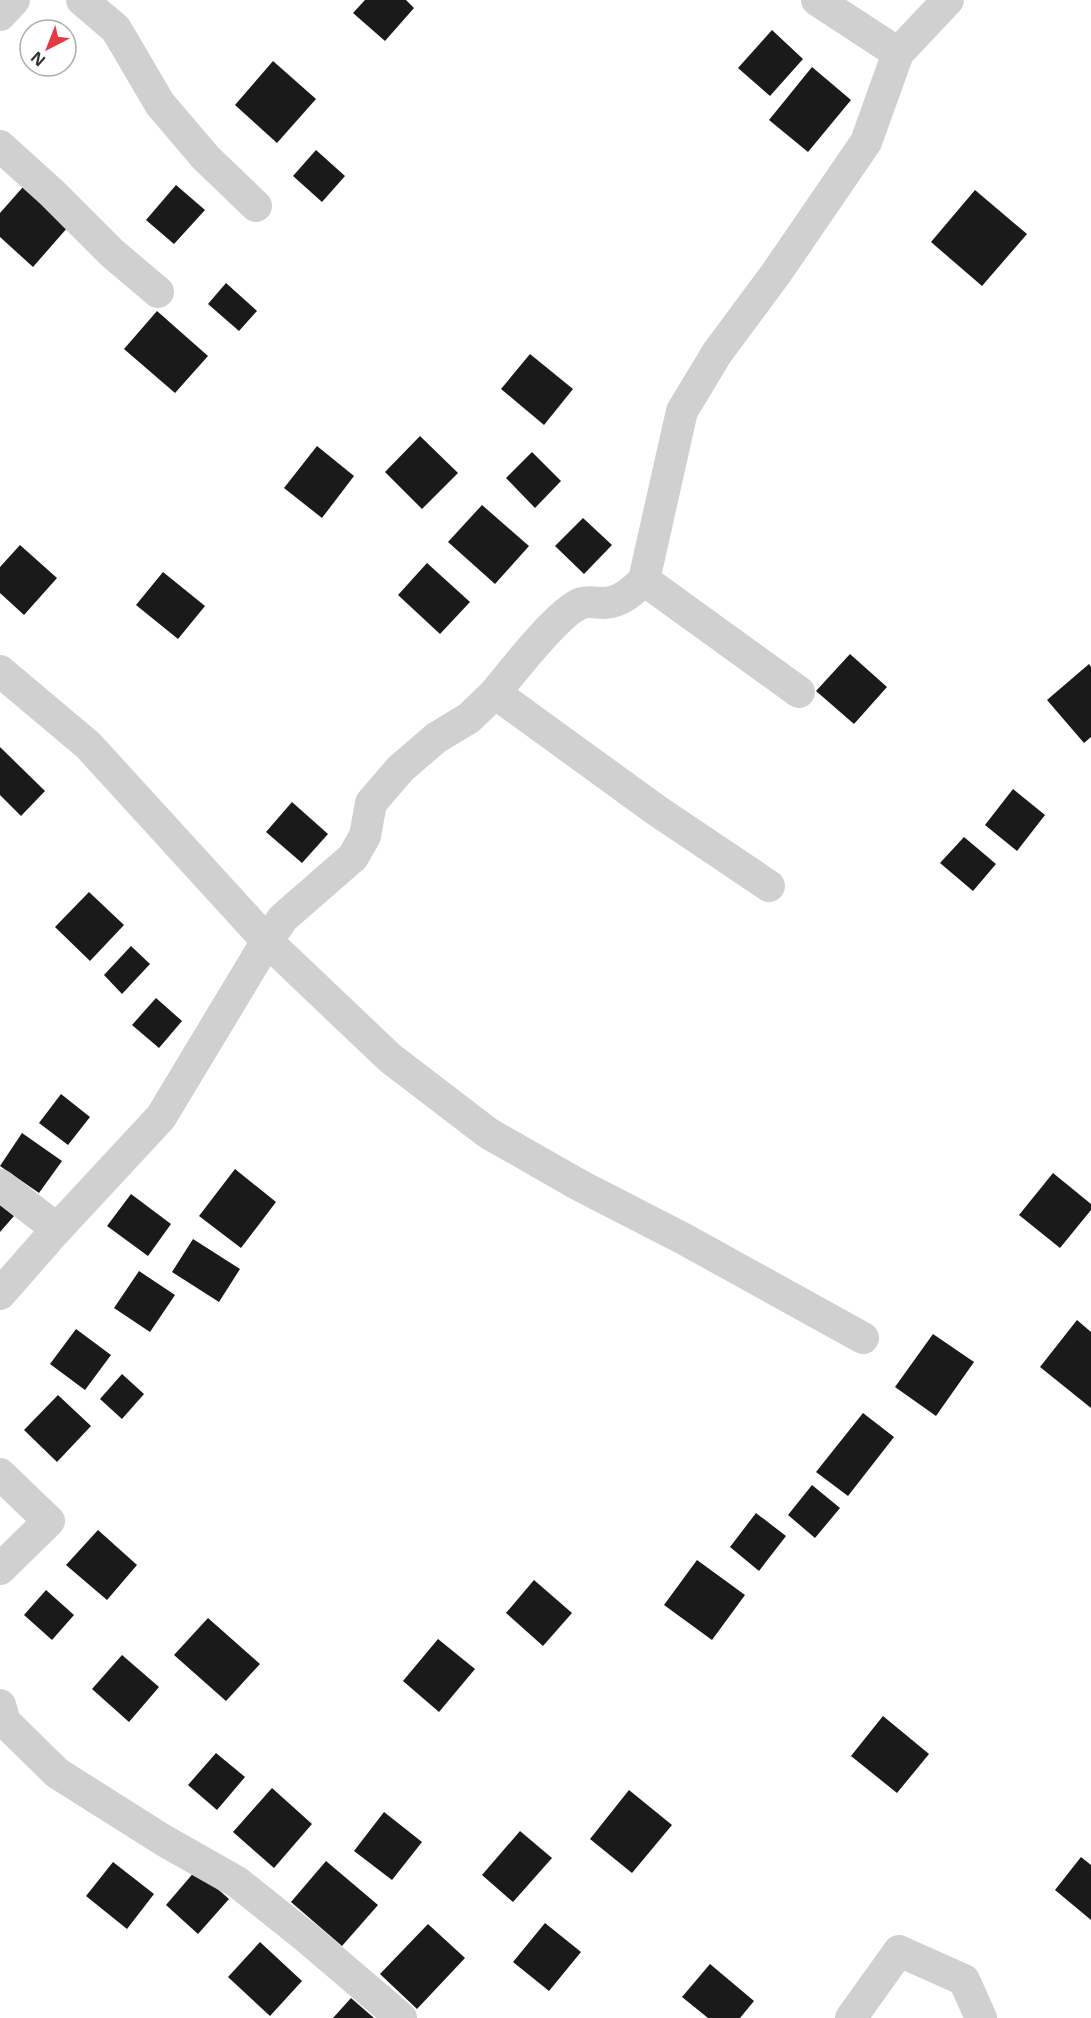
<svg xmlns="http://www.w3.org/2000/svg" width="1091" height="2018" font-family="'Open Sans',sans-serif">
  <rect width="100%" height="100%" fill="#fff"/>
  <!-- building -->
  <g fill="#1a1a1a">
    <polygon points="365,0 406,0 414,8 385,41 353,13"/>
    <polygon points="772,30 803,59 770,96 738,68"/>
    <polygon points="273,61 316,99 277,143 235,105"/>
    <polygon points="812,67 851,100 808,152 769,120"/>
    <polygon points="316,150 345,176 322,202 293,176"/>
    <polygon points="176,185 205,210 174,244 146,220"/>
    <polygon points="23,187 68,227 33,267 0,237 0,213"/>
    <polygon points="975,190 1027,234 982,286 931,242"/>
    <polygon points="226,283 257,311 239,331 208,304"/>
    <polygon points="157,311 208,356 175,393 124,349"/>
    <polygon points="530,354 573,389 544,425 501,389"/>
    <polygon points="420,436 458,473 422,509 385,472"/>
    <polygon points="317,446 354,476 322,518 284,488"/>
    <polygon points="532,452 561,481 535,508 506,478"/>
    <polygon points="482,505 529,546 495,584 448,542"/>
    <polygon points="583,518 612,545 584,574 555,546"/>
    <polygon points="20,545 57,578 24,615 0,593 0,567"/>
    <polygon points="427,563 470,602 440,634 398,595"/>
    <polygon points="163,572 205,606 178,639 136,605"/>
    <polygon points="850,654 887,687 854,724 816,691"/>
    <polygon points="1089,664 1091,667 1091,737 1084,743 1047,700"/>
    <polygon points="0,747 45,791 21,816 0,795"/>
    <polygon points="1013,789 1045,815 1017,851 985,825"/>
    <polygon points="292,802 328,834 302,863 266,832"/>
    <polygon points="964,837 996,864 973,891 940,863"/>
    <polygon points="89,892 124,925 90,961 55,927"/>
    <polygon points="131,946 150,964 122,994 104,975"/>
    <polygon points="156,998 182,1021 159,1048 132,1025"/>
    <polygon points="61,1094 90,1117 68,1145 39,1123"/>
    <polygon points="22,1133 62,1161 39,1193 0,1166"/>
    <polygon points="235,1169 276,1202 241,1248 199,1216"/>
    <polygon points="1053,1173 1091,1204 1091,1210 1060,1248 1019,1215"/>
    <polygon points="131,1194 171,1224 148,1256 107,1226"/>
    <polygon points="0,1205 14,1216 0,1232"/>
    <polygon points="193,1239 240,1269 219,1302 172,1272"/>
    <polygon points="139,1271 175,1295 150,1332 114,1308"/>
    <polygon points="1077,1320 1091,1332 1091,1408 1040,1367"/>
    <polygon points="76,1329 111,1355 85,1390 50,1364"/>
    <polygon points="933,1334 974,1362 936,1416 895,1387"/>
    <polygon points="122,1374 144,1394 122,1419 100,1399"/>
    <polygon points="58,1395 91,1426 57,1462 24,1430"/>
    <polygon points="863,1413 894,1437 848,1496 816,1472"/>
    <polygon points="812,1485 840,1508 815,1538 788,1515"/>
    <polygon points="756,1513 786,1536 759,1571 730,1547"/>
    <polygon points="98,1530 137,1565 107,1600 66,1565"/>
    <polygon points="697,1560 745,1595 712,1640 664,1605"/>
    <polygon points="534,1580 572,1613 543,1646 506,1613"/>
    <polygon points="46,1590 74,1615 52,1640 24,1615"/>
    <polygon points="208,1618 260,1664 226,1701 174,1655"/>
    <polygon points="438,1639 475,1669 439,1712 403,1681"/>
    <polygon points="122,1655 159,1687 129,1722 92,1689"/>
    <polygon points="883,1716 929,1754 897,1793 851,1756"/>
    <polygon points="216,1753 245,1777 217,1810 188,1785"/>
    <polygon points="272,1788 312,1824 274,1868 233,1832"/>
    <polygon points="629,1790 672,1825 632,1873 590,1839"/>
    <polygon points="384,1812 422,1842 392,1880 354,1851"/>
    <polygon points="520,1831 552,1858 513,1902 482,1875"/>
    <polygon points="1081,1857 1091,1865 1091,1920 1055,1890"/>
    <polygon points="326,1861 378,1905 342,1946 291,1902"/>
    <polygon points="113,1862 154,1894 127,1929 86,1896"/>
    <polygon points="196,1870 229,1899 198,1934 166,1905"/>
    <polygon points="545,1923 581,1952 549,1991 513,1962"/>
    <polygon points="428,1924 465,1958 417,2009 380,1974"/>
    <polygon points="260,1942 302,1981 270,2016 228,1977"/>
    <polygon points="710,1964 754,2001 740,2018 708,2018 682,1997"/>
    <polygon points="351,1998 374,2018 333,2018"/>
  </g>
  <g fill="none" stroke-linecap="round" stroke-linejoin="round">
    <!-- street -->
    <g stroke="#d0d0d0" stroke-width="32">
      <polyline points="82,0 116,29 160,104 206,158 256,206"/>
      <polyline points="817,0 898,53"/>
      <polyline points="0,15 14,0"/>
      <polyline points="0,146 52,193 112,253 158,292"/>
      <path d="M644 580C633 591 621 602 605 603 598 603 588 601 582 603 560 610 511 673 495 693L656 810 769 886"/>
      <polyline points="0,671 88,745 267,941 161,1117 57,1229 0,1294"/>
      <polyline points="799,692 644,580 682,411 717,353 777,272 866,142 898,53 948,0"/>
      <polyline points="495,693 469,718 436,738 400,769 371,803 365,836 353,857 283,918 267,941 390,1058 488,1133 579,1185 684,1239 863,1338"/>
      <polyline points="0,1185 57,1229"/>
      <polyline points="0,1474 49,1521 0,1569"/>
      <polyline points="0,1705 5,1722 57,1773 163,1840 237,1882 306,1937 401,2018"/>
      <polyline points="851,2018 899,1951 964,1980 981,2018"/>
    </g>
  </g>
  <!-- north arrow -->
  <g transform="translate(48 48) rotate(222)"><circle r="28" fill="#ffffff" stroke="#adadad" stroke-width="1.5"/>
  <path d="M0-4.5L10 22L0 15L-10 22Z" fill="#e63946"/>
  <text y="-9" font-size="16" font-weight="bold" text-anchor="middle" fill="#333333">N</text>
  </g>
</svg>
